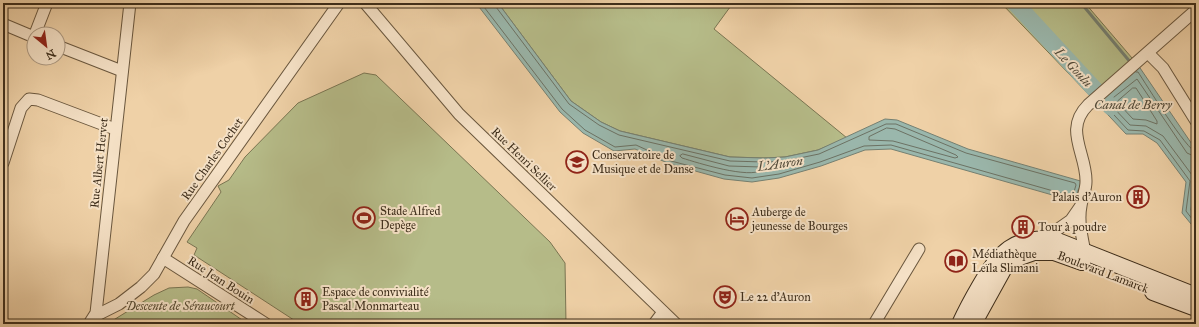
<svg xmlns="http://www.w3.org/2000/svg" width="1199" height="327" font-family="'IM FELL Great Primer',serif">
  <rect width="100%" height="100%" fill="#efd1a7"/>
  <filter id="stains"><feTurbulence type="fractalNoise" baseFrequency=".005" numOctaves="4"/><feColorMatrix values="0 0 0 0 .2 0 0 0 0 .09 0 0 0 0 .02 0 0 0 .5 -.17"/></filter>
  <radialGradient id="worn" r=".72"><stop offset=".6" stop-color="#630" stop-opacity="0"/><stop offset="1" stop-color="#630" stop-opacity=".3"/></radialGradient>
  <!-- green -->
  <g fill="#b6bc89" stroke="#7a7552">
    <polygon points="498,3 733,3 714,29 847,138 818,150 785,157 764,158 730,157 620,131 601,122 571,101"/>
    <polygon points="1001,3 1085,3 1138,65 1095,101"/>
    <polygon points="364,73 376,75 550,242 565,263 566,324 300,324 194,255 197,248 187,242 221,192 218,186 229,180 245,157 298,103"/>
    <polygon points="188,287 197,289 248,324 107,324 154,295 169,288"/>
  </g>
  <!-- water -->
  <g fill="#9ab7ac" stroke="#758072">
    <polygon points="476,3 498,3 571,101 601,122 620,131 730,157 764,158 785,157 818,150 885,119 897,120 968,149 1084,182 1078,190 1077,202 891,149 865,150 821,166 779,178 752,182 724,179 670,164 635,149 614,151 583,133 560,112"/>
    <polygon points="1138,65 1196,150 1196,230 1182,213 1186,182 1157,143 1143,134 1126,134 1095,101"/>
  </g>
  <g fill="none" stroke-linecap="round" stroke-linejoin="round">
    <!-- shore -->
    <g stroke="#6c7264" stroke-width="1">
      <polyline points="481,3 562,109 585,130 615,147 636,145 671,161 725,175 752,178 779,174 820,162 864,146 891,145 1071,196 1073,195 1076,185 1075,183 966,153 896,124 886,124 819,154 785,161 764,162 730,161 619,135 599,125 569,104 496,7 495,3"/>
      <path d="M1136 72H1138C1146 84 1187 151 1196 152"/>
      <polygon points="1133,88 1136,88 1157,121 1157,124 1146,120 1133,119 1118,103 1118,101"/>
      <polyline points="1102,102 1128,130 1144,131 1160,140 1190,181 1186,211 1196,224"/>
      <polygon points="887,128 895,129 956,155 958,157 955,158 893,141 869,140 869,137"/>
      <path d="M683 154 729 166 761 167 762 170C749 179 698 163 682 158L680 156Z"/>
      <polyline points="1196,157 1187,153 1137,79 1109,101 1109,103 1130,125 1146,126 1163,136 1195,179 1191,210 1196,216"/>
    </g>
    <!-- stream -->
    <polyline stroke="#758072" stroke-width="3" points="1081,3 1131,63"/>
    <!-- river -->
    <polyline stroke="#9ab7ac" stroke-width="17" points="1015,3 1111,107"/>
    <!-- minor casing -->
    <g stroke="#6a573e" stroke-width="13">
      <g id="minor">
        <polyline points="365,3 459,114 676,324"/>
        <polyline points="3,24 34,37"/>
        <polyline points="35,34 47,3"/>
        <polyline points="58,46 122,71"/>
        <polyline points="1148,53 1163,68 1196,121"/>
        <polyline points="3,163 21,108 29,99 38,100 115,129"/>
        <polyline points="1044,239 1071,220 1080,207"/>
        <path d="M1085 252C1082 237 1078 221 1081 206 1082 198 1086 190 1086 182 1087 154 1063 130 1088 105L1196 10"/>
        <polyline points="163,258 266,324"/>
        <polyline points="95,316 119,304 141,287 154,274 184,221 339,3"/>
        <polyline points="89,324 96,313 130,3"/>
        <polyline points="654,324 663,312"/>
        <polyline points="874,324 919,249"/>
      </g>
    </g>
    <!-- secondary casing -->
    <g stroke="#3e2e1b" stroke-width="18">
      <g id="secondary">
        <polyline points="1153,292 1196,308"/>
        <path d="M960 324C966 311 973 298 980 286 1000 252 1013 236 1055 240L1196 296"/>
        <polyline points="973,324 1004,268 1017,258 1034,252 1054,252 1082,262"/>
      </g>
    </g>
    <!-- minor -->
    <use href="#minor" stroke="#f5e1c6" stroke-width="11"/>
    <!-- secondary -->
    <use href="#secondary" stroke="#f5e1c6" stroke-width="16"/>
  </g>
  <!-- icons -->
  <defs>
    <g id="university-ring" transform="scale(1.15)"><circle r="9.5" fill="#f5e1c6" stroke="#8f2418" stroke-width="1.5"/><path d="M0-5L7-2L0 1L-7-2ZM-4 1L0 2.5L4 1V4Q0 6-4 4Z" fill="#8f2418"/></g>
    <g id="building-ring" transform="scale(1.15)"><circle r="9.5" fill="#f5e1c6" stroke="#8f2418" stroke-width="1.5"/><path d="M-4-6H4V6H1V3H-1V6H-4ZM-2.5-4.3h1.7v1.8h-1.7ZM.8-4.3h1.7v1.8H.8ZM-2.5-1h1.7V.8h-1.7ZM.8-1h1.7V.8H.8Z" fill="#8f2418"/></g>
    <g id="stadium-ring" transform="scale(1.15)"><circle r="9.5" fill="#f5e1c6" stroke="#8f2418" stroke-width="1.5"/><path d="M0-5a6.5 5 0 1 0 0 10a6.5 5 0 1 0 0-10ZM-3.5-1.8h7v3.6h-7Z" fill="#8f2418"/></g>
    <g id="hotel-ring" transform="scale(1.15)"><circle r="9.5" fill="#f5e1c6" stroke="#8f2418" stroke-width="1.5"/><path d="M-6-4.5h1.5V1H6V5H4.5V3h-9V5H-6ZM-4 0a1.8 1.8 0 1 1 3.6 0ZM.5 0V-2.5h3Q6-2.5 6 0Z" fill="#8f2418"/></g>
    <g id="library-ring" transform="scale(1.15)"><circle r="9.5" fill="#f5e1c6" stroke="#8f2418" stroke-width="1.5"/><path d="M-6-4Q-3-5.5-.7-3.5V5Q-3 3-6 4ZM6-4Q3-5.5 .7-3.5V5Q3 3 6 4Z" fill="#8f2418"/></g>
    <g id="theatre-ring" transform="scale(1.15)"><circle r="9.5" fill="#f5e1c6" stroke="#8f2418" stroke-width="1.5"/><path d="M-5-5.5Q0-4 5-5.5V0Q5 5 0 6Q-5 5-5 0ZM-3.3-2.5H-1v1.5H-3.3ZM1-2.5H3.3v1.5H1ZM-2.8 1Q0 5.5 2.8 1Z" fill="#8f2418"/></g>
  </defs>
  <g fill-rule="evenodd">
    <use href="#university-ring" x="577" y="162"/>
    <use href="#building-ring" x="1138" y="197"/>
    <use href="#stadium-ring" x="364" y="218"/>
    <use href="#hotel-ring" x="737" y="219"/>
    <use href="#building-ring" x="1023" y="227"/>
    <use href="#library-ring" x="956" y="261"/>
    <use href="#theatre-ring" x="725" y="297"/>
    <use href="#building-ring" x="306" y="299"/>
  </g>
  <g text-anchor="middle" stroke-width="4" stroke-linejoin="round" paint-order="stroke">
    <!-- poi labels -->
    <g font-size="12" fill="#3e2e1b" stroke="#f5e1c6" text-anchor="start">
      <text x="592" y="159">Conservatoire de<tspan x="592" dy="14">Musique et de Danse</tspan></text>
      <text x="1122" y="201" text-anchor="end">Palais d'Auron</text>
      <text x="380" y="215">Stade Alfred<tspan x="380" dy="14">Depège</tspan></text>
      <text x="752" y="216">Auberge de<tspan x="752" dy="14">jeunesse de Bourges</tspan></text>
      <text x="1038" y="231">Tour à poudre</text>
      <text x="972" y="258">Médiathèque<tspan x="972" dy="14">Leïla Slimani</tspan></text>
      <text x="322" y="296">Espace de convivialité<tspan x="322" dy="14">Pascal Monmarteau</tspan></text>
      <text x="740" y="301">Le 22 d'Auron</text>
    </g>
    <!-- street labels -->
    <g font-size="12" fill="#3e2e1b" stroke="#f5e1c6">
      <text transform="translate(212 159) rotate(-55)" y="4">Rue Charles Cochet</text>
      <text transform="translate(524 159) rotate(44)" y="4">Rue Henri Sellier</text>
      <text transform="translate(99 163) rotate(-84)" y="4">Rue Albert Hervet</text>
      <text transform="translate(1103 272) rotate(21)" y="4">Boulevard Lamarck</text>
      <text transform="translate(221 280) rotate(33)" y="4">Rue Jean Bouin</text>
    </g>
    <!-- park labels -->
    <g font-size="12" font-style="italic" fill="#564a31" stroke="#f5e1c6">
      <text x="180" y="310">Descente de Séraucourt</text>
    </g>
    <!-- water labels -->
    <g font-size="13" font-style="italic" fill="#504938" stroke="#f5e1c6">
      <text transform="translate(1074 67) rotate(47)" y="5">Le Goulu</text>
      <text x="1133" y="109">Canal de Berry</text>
      <text transform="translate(780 163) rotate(-8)" y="5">L'Auron</text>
    </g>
  </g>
  <!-- margin -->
  <rect width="1199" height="327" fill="none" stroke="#efd1a7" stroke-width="16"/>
  <rect x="4" y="4" width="1191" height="319" fill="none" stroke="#3e2e1b" stroke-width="2"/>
  <rect x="8" y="8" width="1183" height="311" fill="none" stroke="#3e2e1b"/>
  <!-- north arrow -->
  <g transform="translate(46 46) rotate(151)"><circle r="19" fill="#f5e1c6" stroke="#ac9982"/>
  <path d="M0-3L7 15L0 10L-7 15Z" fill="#8f2418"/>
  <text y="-6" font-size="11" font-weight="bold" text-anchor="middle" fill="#3e2e1b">N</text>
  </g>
  <rect width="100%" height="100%" filter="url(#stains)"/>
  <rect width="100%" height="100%" fill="url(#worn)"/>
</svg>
